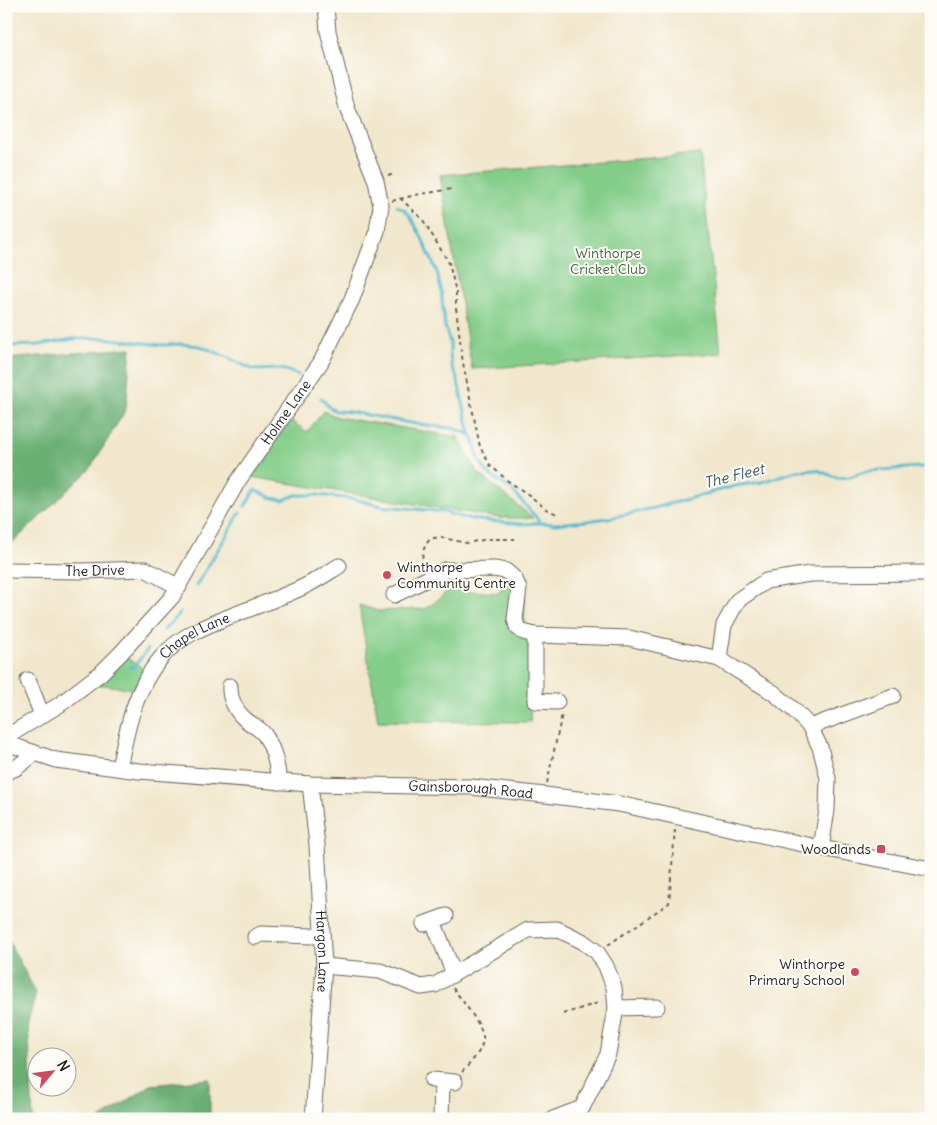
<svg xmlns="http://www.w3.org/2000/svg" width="937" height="1125" font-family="Delius,sans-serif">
  <rect width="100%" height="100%" fill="#fdfcf7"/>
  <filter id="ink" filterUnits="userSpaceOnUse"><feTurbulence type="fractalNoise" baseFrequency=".02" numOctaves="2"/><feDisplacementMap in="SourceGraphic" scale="10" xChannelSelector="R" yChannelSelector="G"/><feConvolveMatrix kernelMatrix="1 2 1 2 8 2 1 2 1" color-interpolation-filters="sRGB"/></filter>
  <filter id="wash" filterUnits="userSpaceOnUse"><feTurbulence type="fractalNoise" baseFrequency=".0096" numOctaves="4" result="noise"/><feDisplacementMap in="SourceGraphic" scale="20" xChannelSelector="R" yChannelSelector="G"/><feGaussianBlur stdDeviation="1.12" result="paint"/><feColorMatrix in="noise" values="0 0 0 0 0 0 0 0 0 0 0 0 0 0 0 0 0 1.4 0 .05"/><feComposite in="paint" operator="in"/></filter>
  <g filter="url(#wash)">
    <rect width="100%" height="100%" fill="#f1e7cc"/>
    <!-- green -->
    <g fill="#83cd89" stroke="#507452">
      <polygon points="700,154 721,353 472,369 440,175"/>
      <polygon points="324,411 337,417 458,437 477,472 533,518 500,518 251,477 277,438 291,421 307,432"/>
      <polygon points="505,581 524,584 525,627 532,628 530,722 378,721 359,605 378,611 424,609 434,603 449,590 499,593"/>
      <polygon points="120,654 151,673 141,690 88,683"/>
    </g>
    <!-- forest -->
    <g fill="#6ab075" stroke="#436648">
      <polygon points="131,348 126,409 90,469 6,549 6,359"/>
      <polygon points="6,936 36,993 28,1023 33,1119 6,1119"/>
      <polygon points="210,1079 210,1119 100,1119 151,1085"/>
    </g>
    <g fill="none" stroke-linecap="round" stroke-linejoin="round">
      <!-- stream -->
      <g stroke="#51b9cf" stroke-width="3">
        <polyline points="397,206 405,210 410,216 421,236 437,272 441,290 445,327 450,343 450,356 452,367 457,377 470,434"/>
        <polyline points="6,346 39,345 73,339 103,338 162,345 181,344 200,346 220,354 254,370 281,369 288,371 298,375"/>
        <polyline points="321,398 330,408 336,411 351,412 416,424 452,428 470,434 473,438 479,460 485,469 491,476 511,489 541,523"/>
        <polyline points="245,506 255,490 272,498 283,500 296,495 316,495 354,499 385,507 396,507 445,512 461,517 480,520 521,524 541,523 554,524 587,521 614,517 658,507 735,486 762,482 796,471 817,470 838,478 849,477 868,471 921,467 931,465"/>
        <polyline points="196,586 240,513"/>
        <polyline points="164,630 180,613"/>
        <polyline points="129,666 133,668 148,649"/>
      </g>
    </g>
  </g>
  <g filter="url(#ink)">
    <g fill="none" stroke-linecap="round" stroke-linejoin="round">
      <!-- minor casing -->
      <g stroke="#67635a" stroke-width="17">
        <g id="minor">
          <path id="s1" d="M6 570 81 571 145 569 179 587"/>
          <polyline points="394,595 445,570 494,569 506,571 515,579 519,589 515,619 517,627 523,632 535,635 629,638 719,659 774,693 795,711 810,727 820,747 828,778 827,810 821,848"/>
          <polyline points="535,635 535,701 557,702"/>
          <polyline points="719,659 724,625 738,600 766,581 810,574 925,573"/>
          <polyline points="28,680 42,715"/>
          <path d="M230 686C229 698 236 712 246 720 252 725 259 728 264 734 274 748 277 765 279 782"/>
          <polyline points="810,727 893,696"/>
          <path id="s2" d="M6 737 59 705 101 673 120 654 172 597 238 481 321 362 352 299 377 231 381 206 376 181 347 108 328 31 326 6"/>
          <path id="s3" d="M6 743 56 760 139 771 310 784 471 787 545 795 619 804 821 848 931 869"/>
          <path id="s4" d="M119 768C127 730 134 690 160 659 179 636 205 626 231 616 254 607 277 599 299 589 313 583 326 574 339 566"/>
          <polyline points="6,772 16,768 35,753"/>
          <path id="s5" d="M310 784 317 845 324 966 313 1119"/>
          <polyline points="433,921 454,974"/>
          <polyline points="424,924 446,916"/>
          <polyline points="255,937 261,934 311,936 322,934"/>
          <polyline points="324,966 380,971 421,987 435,985 528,930 557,929 582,941 597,952 606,966 614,987 616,1008 608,1054 582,1108 553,1119"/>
          <polyline points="616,1008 657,1007"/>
          <polyline points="432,1080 455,1082"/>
          <polyline points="441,1119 442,1082"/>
        </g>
      </g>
      <!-- path -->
      <g stroke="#67635a" stroke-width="2" stroke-dasharray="4 4" stroke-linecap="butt">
        <polyline points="388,176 394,174"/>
        <polyline points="400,198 423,220 449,263 456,292 456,308 463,363 480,447 490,465 508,481 529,495 546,509 557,514"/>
        <polyline points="392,201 415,195 452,189"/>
        <path d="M423 566C422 553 422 549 430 539L439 537 466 543 489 539H515"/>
        <polyline points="547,783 562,714"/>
        <polyline points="608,945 669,903 675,830"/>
        <path d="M453 988C460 998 485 1028 483 1039 482 1052 470 1063 462 1072"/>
        <polyline points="563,1014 601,1002"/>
      </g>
      <!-- minor -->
      <use href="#minor" stroke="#fff" stroke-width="15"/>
    </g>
  </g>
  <!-- markers -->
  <g fill="#d1495b" stroke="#fdfcf7" stroke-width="2">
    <circle cx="387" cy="575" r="5"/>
    <rect x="876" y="844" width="10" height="10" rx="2.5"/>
    <circle cx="855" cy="972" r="5"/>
  </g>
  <g text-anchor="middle" stroke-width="4" stroke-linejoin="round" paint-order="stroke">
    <!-- park labels -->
    <g font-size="14" fill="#456348" stroke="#fdfcf7">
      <text x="608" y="258">Winthorpe<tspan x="608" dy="16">Cricket Club</tspan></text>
    </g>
    <!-- street labels -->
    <g font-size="14" fill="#1c1c1c" stroke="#fdfcf7">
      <text dy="5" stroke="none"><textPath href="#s2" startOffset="436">Holme Lane</textPath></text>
      <text dy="5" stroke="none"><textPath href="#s1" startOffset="89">The Drive</textPath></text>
      <text dy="5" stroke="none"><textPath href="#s4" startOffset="160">Chapel Lane</textPath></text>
      <text dy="5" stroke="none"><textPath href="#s3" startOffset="469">Gainsborough Road</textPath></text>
      <text dy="5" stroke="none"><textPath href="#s5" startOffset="168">Hargon Lane</textPath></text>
    </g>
    <!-- poi labels -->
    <g font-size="14" fill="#1c1c1c" stroke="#fdfcf7" text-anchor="end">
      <text x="397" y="572" text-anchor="start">Winthorpe<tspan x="397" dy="16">Community Centre</tspan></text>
      <text x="871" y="854">Woodlands</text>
      <text x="845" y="969">Winthorpe<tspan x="845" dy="16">Primary School</tspan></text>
    </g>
    <!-- water labels -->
    <g font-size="15" font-style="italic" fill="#315b64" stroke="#fdfcf7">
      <text transform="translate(734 476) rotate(-14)" y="5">The Fleet</text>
    </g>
  </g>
  <!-- margin -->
  <rect width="937" height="1125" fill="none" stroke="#fdfcf7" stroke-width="25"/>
  <!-- north arrow -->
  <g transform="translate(52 1072) rotate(61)"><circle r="24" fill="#fdfcf7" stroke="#a3a29f"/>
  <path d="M0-4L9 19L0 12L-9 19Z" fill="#d1495b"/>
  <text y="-8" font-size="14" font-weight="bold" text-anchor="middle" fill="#1c1c1c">N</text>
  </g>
</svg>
